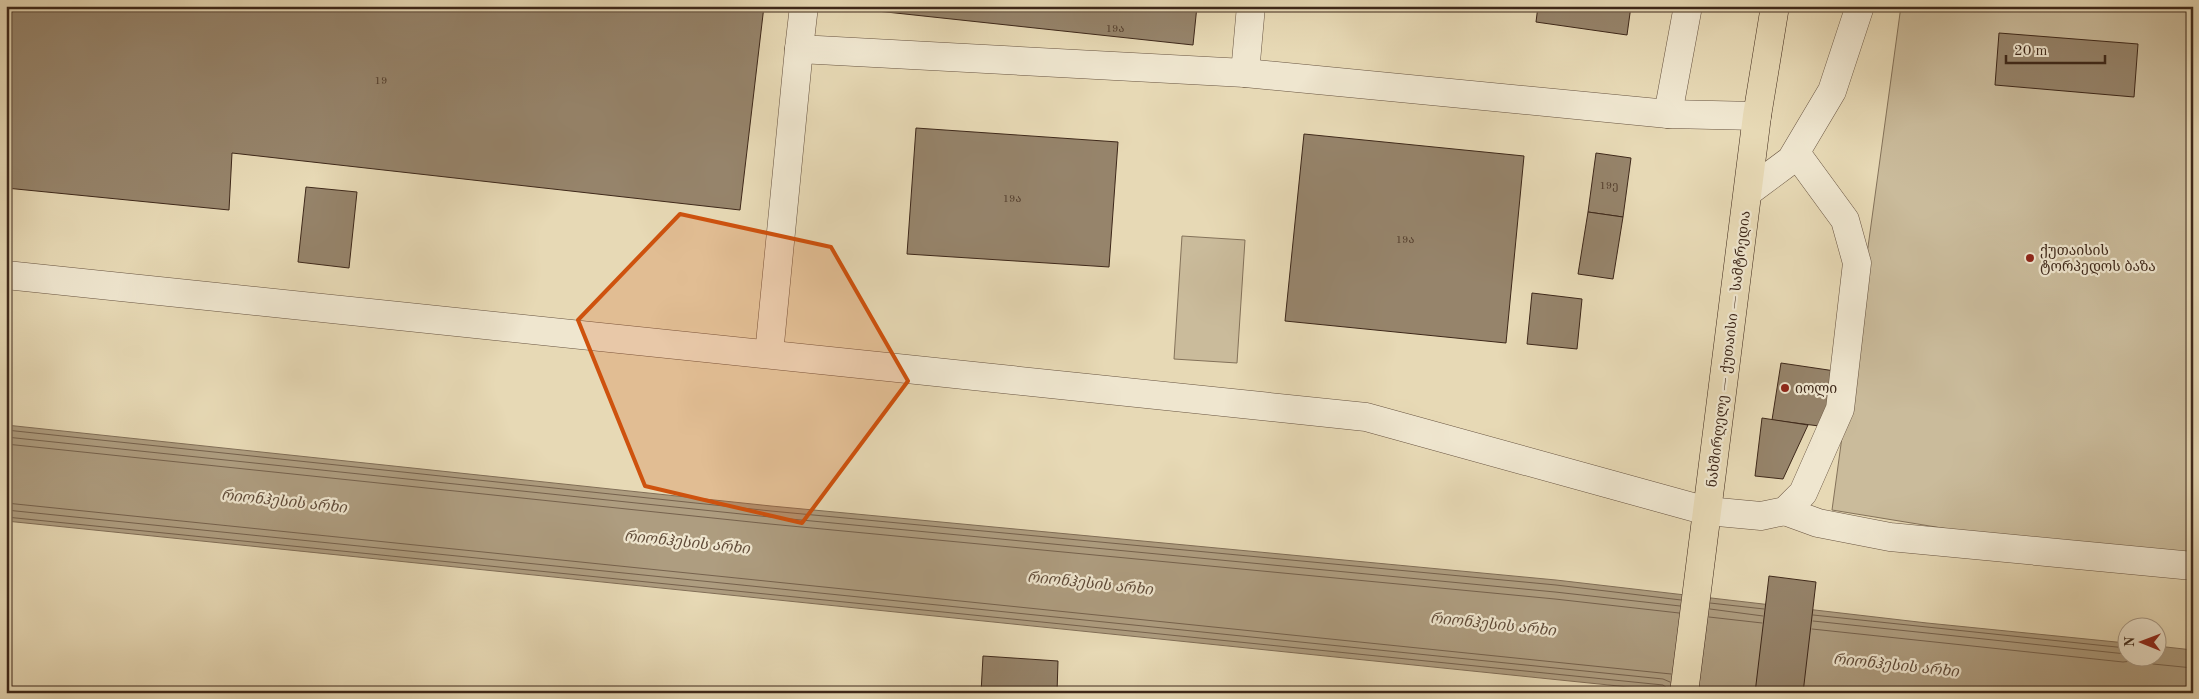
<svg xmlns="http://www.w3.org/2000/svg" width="2199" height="699" font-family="'Old Standard TT','Noto Serif Georgian',serif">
  <rect width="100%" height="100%" fill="#e7d9b5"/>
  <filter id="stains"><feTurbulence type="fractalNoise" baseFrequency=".004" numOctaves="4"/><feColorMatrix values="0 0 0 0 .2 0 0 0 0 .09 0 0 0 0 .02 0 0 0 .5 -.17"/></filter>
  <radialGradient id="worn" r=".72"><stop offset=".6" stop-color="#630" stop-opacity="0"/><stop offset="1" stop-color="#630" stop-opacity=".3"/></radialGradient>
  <!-- green -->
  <g fill="#cabb9b" stroke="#84725a">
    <polygon points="1901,6 2193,6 2193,569 1832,510"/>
    <polygon points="1182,236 1245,240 1237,363 1174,359"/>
  </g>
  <!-- water -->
  <polygon fill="#ae9d80" stroke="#816e57" points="6,425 771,506 1556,580 1927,623 2126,643 2126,656 2156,656 2157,646 2193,650 2193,693 1687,693 6,521"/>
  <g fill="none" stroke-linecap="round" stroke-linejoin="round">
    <!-- shore -->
    <g stroke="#76624d" stroke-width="1">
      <polyline points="6,430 771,511 1556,585 1681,600"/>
      <polyline points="6,437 770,517 1555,592 1680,606"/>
      <polyline points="6,444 770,524 1555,599 1679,613"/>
      <polyline points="6,503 1671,674"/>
      <polyline points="6,510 1663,679 1670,682"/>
      <polyline points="6,517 1663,685 1667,688 1668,693"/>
      <polyline points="1710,603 1764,609"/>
      <polyline points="1710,609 1763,616"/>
      <polyline points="1813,615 2126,648"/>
      <polyline points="1709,617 1762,623"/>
      <polyline points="1813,621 2126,654"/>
      <polyline points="1812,629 2123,662 2132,661 2139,656"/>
      <polyline points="2141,656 2153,664 2193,668"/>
    </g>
  </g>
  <!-- building -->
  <g fill="#96846b" stroke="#3e281a">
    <polygon points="6,6 764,6 740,210 232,153 229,210 6,188"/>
    <polygon points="878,6 1197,6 1193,45 877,11"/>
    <polygon points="1538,6 1631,6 1627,35 1536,22"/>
    <polygon points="1999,33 2138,44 2134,97 1995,85"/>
    <polygon points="916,128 1118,142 1109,267 907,254"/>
    <polygon points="1304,134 1524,156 1506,343 1285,321"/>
    <polygon points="1596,153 1631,158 1623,217 1588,212"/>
    <polygon points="306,187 357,192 349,268 298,262"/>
    <polygon points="1588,212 1623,217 1613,279 1578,274"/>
    <polygon points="1532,293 1582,299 1577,349 1527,344"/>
    <polygon points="1781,363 1835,371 1827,427 1772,420"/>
    <polygon points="1762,418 1808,425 1783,479 1755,476"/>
    <polygon points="1769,576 1816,582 1803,693 1755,693"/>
    <polygon points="983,656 1058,661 1057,693 981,693"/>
  </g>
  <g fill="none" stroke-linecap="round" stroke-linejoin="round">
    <!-- minor casing -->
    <g stroke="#685441" stroke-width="29">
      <g id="minor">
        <polyline points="804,6 799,49 1245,73 1668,114 1757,116"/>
        <polyline points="1245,73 1251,6"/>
        <polyline points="1668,114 1688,6"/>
        <polyline points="1748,192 1791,160 1832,91 1860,6"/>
        <polyline points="6,275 1366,417 1707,511 1761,516 1785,511 1803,493 1840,409 1857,263 1845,220 1796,153"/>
        <polyline points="769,354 799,49"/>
        <polyline points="1785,511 1818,523 1890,537 2193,566"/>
      </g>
    </g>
    <!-- major casing -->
    <g stroke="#3e281a" stroke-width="29">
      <polyline id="major" points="1684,693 1757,116 1775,6"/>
    </g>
    <!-- minor -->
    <use href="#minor" stroke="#efe6cf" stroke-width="28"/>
    <!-- major -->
    <use href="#major" stroke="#e7d9b5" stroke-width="28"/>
  </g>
  <!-- marked area -->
  <path fill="#ce520e" fill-opacity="0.2" stroke="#ce520e" stroke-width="4" stroke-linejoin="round" d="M680 214 831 247 908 381 802 523 645 486 578 320Z"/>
  <!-- markers -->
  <g fill="#8f2418" stroke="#efe6cf" stroke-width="2">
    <circle cx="2030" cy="258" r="5"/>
    <circle cx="1785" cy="388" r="5"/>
  </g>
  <g text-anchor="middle" stroke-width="4.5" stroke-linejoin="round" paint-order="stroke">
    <!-- number labels -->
    <g font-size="11" fill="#543f2e">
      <text x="1115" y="32">19ა</text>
      <text x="381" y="84">19</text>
      <text x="1609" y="189">19ე</text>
      <text x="1012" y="202">19ა</text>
      <text x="1405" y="243">19ა</text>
    </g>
    <!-- poi labels -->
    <g font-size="14" fill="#3e281a" stroke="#efe6cf" text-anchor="start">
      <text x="2040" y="255">ქუთაისის<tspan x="2040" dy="16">ტორპედოს ბაზა</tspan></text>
      <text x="1795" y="393">იოლი</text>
    </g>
    <!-- street labels -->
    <g font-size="14" fill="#3e281a" stroke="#efe6cf">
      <text transform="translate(1728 349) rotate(-83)" y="5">ნახშირღელე — ქუთაისი — სამტრედია</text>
    </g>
    <!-- water labels -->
    <g font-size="15" font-style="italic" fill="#604b39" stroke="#efe6cf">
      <text transform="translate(284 501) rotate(6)" y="5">რიონჰესის არხი</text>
      <text transform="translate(687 542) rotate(6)" y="5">რიონჰესის არხი</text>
      <text transform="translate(1090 583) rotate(6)" y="5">რიონჰესის არხი</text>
      <text transform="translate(1493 624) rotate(6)" y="5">რიონჰესის არხი</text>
      <text transform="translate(1896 665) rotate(6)" y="5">რიონჰესის არხი</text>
    </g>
  </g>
  <!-- margin -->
  <rect width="2199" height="699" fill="none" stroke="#e7d9b5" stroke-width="25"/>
  <rect x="8" y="8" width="2184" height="684" fill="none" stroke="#3e281a" stroke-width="2.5"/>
  <rect x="12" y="12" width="2174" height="674" fill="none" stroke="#3e281a"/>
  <!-- north arrow -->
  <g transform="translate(2142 642) rotate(271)"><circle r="24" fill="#efe6cf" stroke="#a89a87"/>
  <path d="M0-4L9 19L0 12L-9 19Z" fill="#8f2418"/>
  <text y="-8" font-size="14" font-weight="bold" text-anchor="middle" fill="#3e281a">N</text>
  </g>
  <!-- scale -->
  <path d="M2006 55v8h99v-8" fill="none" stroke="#3e281a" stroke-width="2.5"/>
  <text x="2014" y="55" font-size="15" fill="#3e281a" stroke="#efe6cf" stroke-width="4" paint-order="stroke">20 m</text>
  <rect width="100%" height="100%" filter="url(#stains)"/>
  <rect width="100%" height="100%" fill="url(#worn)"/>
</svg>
